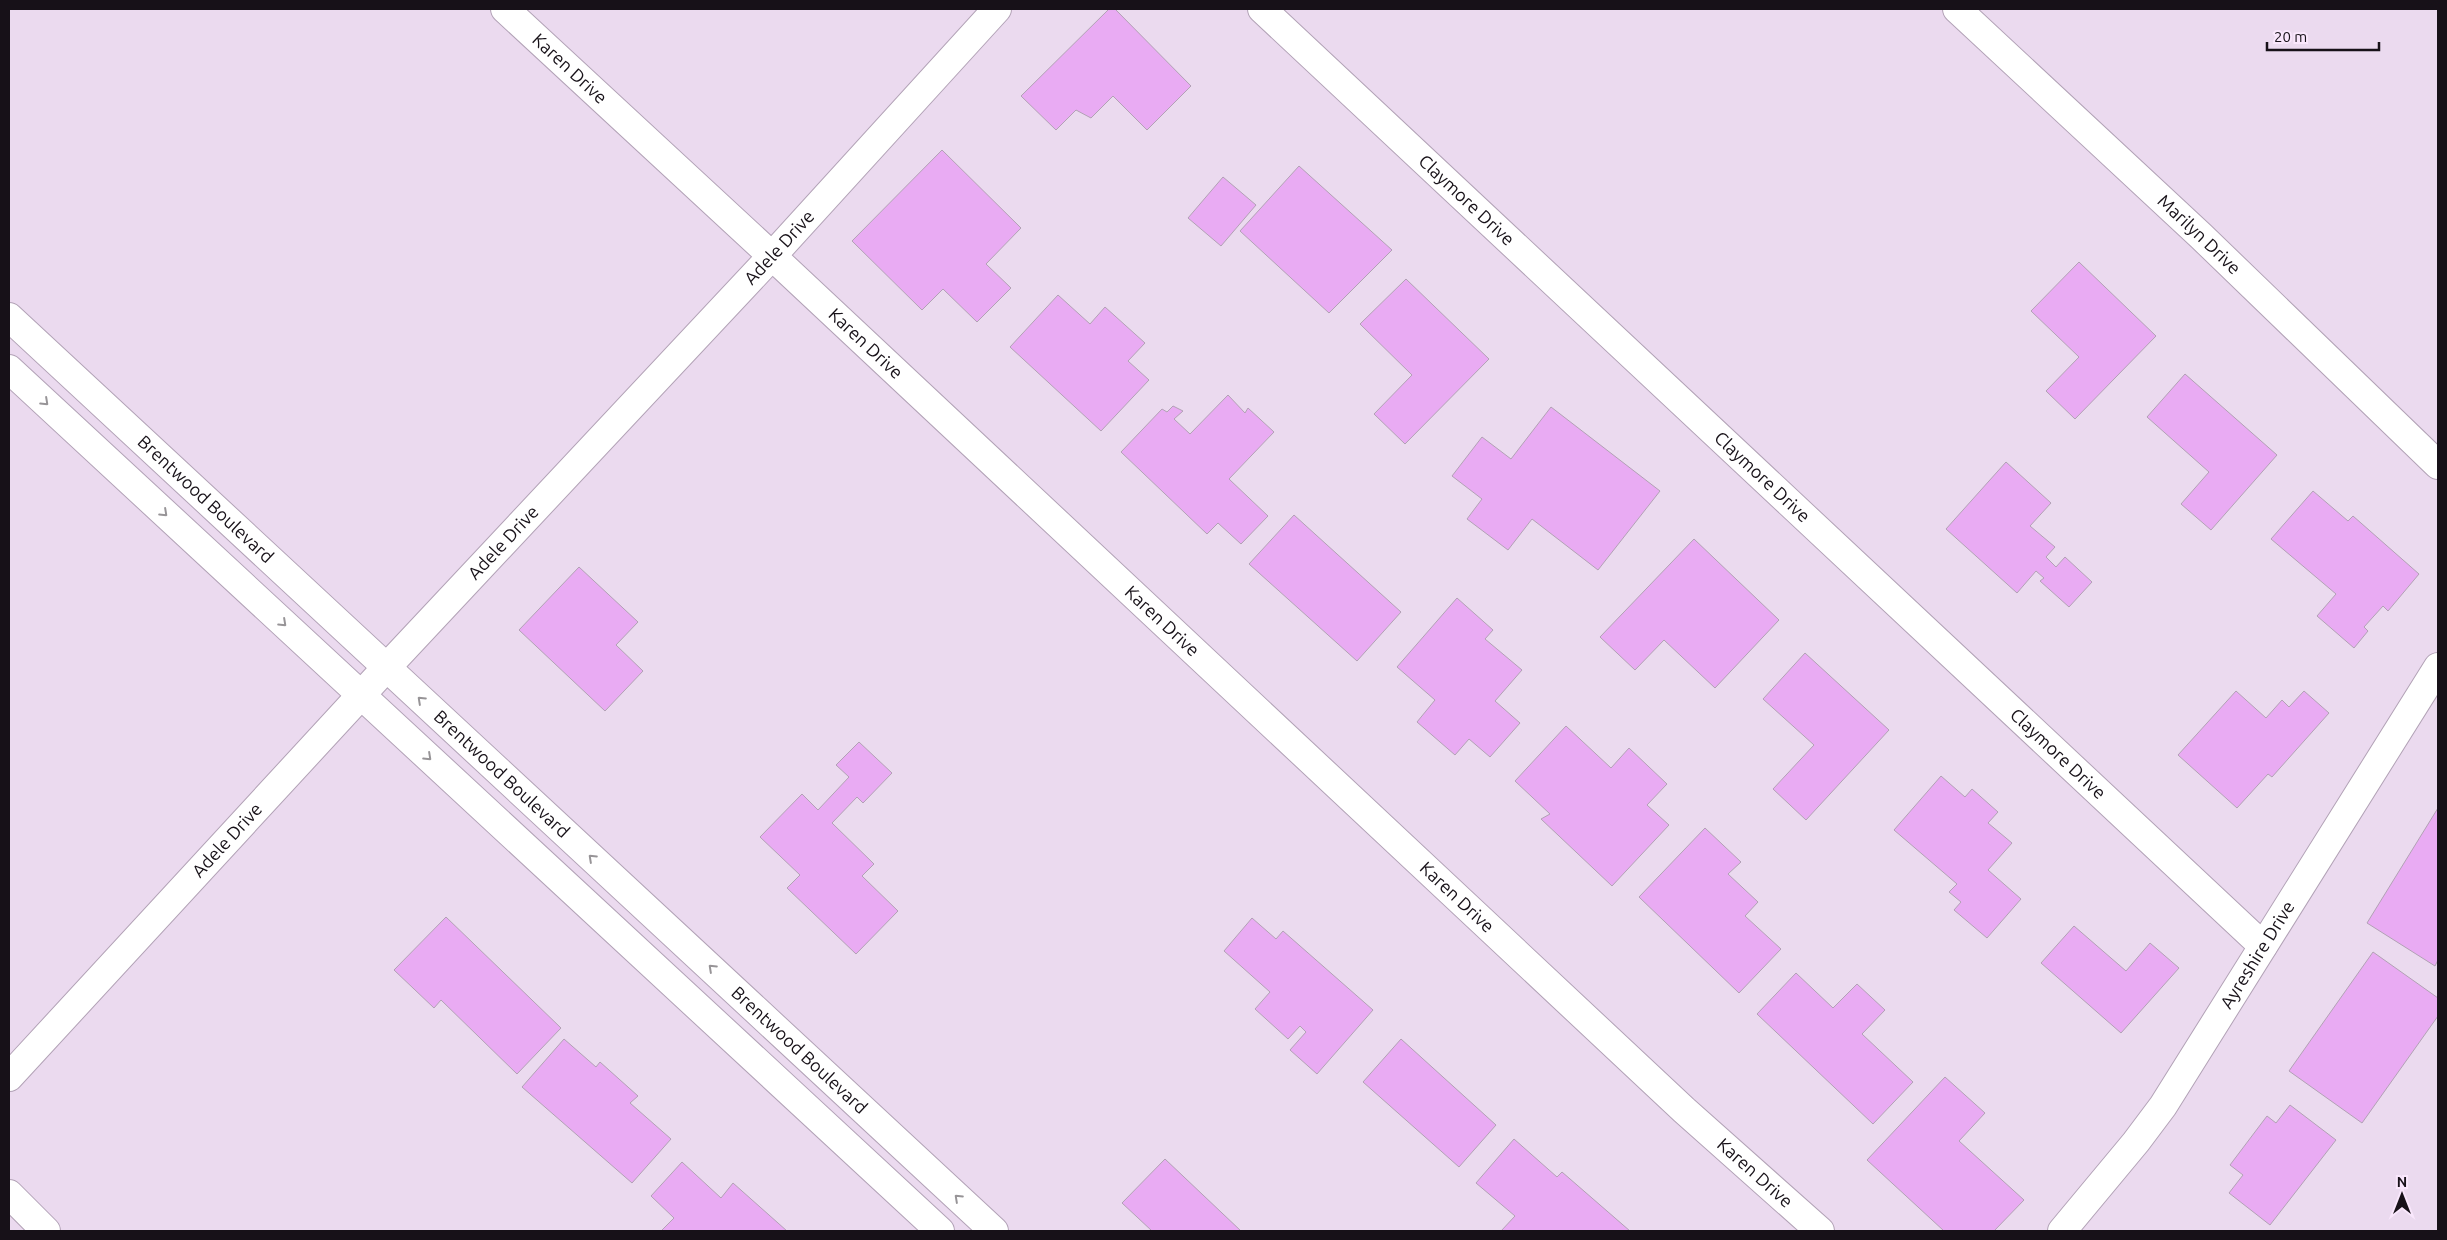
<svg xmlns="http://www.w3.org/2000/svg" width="2447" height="1240" font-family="Ubuntu,sans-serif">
  <rect width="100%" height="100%" fill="#ebdaef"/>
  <!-- building -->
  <g fill="#e9abf3" stroke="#b2a1b5">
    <polygon points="1109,9 1115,9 1191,86 1147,130 1113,96 1091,118 1076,110 1056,130 1021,96"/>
    <polygon points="942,150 1021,228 986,264 1011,288 977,322 943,289 922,310 852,241"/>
    <polygon points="1299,166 1392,250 1329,313 1240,231"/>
    <polygon points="1223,177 1256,205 1221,246 1188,218"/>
    <polygon points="2079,262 2156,336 2075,419 2046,391 2079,357 2031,311"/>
    <polygon points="1406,279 1489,359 1405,444 1374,414 1412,375 1360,324"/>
    <polygon points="1058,295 1090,324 1105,307 1145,343 1128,361 1149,380 1101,431 1010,347"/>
    <polygon points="2185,374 2277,455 2211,530 2181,504 2209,472 2147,417"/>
    <polygon points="1228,395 1245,413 1248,408 1274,432 1229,479 1268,516 1241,544 1218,523 1207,534 1121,452 1162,409 1167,412 1173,406 1183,411 1174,419 1190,434"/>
    <polygon points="1551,407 1660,491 1598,570 1532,519 1508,550 1467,519 1482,499 1452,476 1482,437 1511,459"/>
    <polygon points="2006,462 2051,503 2030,526 2055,547 2046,557 2056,567 2065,557 2092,582 2069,607 2040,581 2044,578 2036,571 2017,593 1946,529"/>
    <polygon points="2313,491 2348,521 2353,516 2419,574 2388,611 2383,606 2364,627 2368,631 2354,648 2317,616 2336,594 2271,539"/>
    <polygon points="1294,515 1401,612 1357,661 1249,564"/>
    <polygon points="1694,539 1779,620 1715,688 1664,640 1635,670 1600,637"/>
    <polygon points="579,567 638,622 616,645 643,671 605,711 519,630"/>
    <polygon points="1457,598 1493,630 1485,639 1522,670 1495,701 1520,723 1490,757 1469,739 1455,755 1417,722 1435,700 1397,667"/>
    <polygon points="1805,653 1889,730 1806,820 1773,789 1814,745 1763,699"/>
    <polygon points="2236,691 2266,718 2282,700 2289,707 2304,691 2329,713 2272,777 2268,774 2237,808 2178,755"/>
    <polygon points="1566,726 1611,768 1629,748 1667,784 1647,805 1669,825 1612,886 1541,819 1550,814 1515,781"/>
    <polygon points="859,742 892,773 863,803 857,797 832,823 874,864 862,876 898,911 856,954 787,888 800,875 760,837 802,794 818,810 849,777 836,765"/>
    <polygon points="1941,776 1965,797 1972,789 1998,812 1988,823 2012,843 1988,870 2021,899 1987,938 1954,910 1961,902 1949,892 1957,884 1894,830"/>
    <polygon points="2438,808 2438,960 2435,966 2367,923"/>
    <polygon points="1705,828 1741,862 1728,874 1758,902 1745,916 1781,949 1739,993 1639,897"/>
    <polygon points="446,917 561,1028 517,1074 441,1000 434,1008 394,970"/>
    <polygon points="1252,918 1276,939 1283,931 1373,1010 1317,1074 1290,1050 1306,1032 1300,1026 1288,1039 1255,1009 1270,992 1224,951"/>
    <polygon points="2074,926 2126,971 2150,943 2179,968 2121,1033 2041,963"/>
    <polygon points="2373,952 2438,998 2438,1016 2362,1123 2289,1071"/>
    <polygon points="1796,973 1833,1008 1857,984 1885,1010 1862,1034 1913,1082 1873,1124 1757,1014"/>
    <polygon points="564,1039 596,1067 600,1062 638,1096 630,1103 671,1139 632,1183 522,1087"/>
    <polygon points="1401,1039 1496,1125 1459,1167 1363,1082"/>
    <polygon points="1945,1077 1985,1113 1959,1141 2024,1200 1994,1231 1944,1231 1867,1160"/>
    <polygon points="2290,1105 2336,1140 2270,1225 2229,1193 2243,1175 2230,1165 2267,1116 2276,1123"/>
    <polygon points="1514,1139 1557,1177 1562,1172 1630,1231 1501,1231 1515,1216 1476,1183"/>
    <polygon points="1165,1159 1241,1231 1152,1231 1122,1203"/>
    <polygon points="682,1162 721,1198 733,1183 787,1231 661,1231 674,1218 651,1196"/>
  </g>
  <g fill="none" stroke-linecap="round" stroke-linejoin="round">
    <!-- minor casing -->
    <g stroke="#b2a2b6" stroke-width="30">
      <g id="minor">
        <path id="s1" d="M505 9 772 256 1684 1110 1820 1231"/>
        <path id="s2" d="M1262 9 2263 946"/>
        <path id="s3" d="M1957 9 2201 236 2438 465"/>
        <path id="s4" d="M9 317 994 1231"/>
        <polyline points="9,369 940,1231"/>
        <path id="s5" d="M9 1077 386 668 772 256 997 9"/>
        <polyline points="9,1194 46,1231"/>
        <path id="s6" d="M2062 1231 2136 1142 2163 1106 2438 667"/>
      </g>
    </g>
    <!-- minor -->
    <use href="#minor" stroke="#fff" stroke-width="28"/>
  </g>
  <!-- one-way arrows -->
  <defs><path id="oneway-chevron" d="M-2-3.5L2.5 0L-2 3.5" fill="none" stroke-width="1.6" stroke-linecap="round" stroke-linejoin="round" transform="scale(1.25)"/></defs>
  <g stroke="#979497">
    <use href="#oneway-chevron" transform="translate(45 402) rotate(43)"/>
    <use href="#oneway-chevron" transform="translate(164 513) rotate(43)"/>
    <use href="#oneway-chevron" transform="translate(283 623) rotate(43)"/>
    <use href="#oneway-chevron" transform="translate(421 700) rotate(-137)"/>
    <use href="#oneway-chevron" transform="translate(428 757) rotate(43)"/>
    <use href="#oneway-chevron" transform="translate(592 858) rotate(-137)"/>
    <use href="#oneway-chevron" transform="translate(712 968) rotate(-137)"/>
    <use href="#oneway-chevron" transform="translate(958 1198) rotate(-137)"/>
  </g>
  <g text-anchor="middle" stroke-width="5" stroke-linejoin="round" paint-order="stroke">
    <!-- street labels -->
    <g font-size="18" fill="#171118" stroke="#f9e7fc">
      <text dy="6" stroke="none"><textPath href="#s1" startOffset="88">Karen Drive</textPath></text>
      <text dy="6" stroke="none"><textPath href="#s2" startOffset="280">Claymore Drive</textPath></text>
      <text dy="6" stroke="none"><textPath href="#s3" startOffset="331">Marilyn Drive</textPath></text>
      <text dy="6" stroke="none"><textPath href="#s5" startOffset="1132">Adele Drive</textPath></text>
      <text dy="6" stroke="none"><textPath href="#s1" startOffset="492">Karen Drive</textPath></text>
      <text dy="6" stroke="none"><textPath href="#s2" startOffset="685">Claymore Drive</textPath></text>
      <text dy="6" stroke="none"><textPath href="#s4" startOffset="268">Brentwood Boulevard</textPath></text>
      <text dy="6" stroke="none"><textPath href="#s5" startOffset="728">Adele Drive</textPath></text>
      <text dy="6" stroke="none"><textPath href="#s1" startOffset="898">Karen Drive</textPath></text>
      <text dy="6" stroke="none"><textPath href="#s2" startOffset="1090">Claymore Drive</textPath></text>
      <text dy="6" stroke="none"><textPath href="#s4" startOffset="672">Brentwood Boulevard</textPath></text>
      <text dy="6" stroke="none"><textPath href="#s5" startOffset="322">Adele Drive</textPath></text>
      <text dy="6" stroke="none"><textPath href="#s1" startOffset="1302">Karen Drive</textPath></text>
      <text dy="6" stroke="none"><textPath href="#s6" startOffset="339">Ayreshire Drive</textPath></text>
      <text dy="6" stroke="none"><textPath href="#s4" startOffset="1078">Brentwood Boulevard</textPath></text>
      <text dy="6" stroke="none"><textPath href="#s1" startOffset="1708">Karen Drive</textPath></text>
    </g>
  </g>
  <!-- border -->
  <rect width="2447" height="1240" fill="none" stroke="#171118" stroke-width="20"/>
  <!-- north arrow -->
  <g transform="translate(2402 1195)" stroke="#f9e7fc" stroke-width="4" paint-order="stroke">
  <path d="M0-4L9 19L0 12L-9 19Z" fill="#171118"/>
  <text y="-8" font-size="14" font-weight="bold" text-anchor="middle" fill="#171118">N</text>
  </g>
  <!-- scale -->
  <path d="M2267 42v8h112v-8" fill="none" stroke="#171118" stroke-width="2.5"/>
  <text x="2274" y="42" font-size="15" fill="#171118" stroke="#f9e7fc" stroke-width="4" paint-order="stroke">20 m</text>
</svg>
